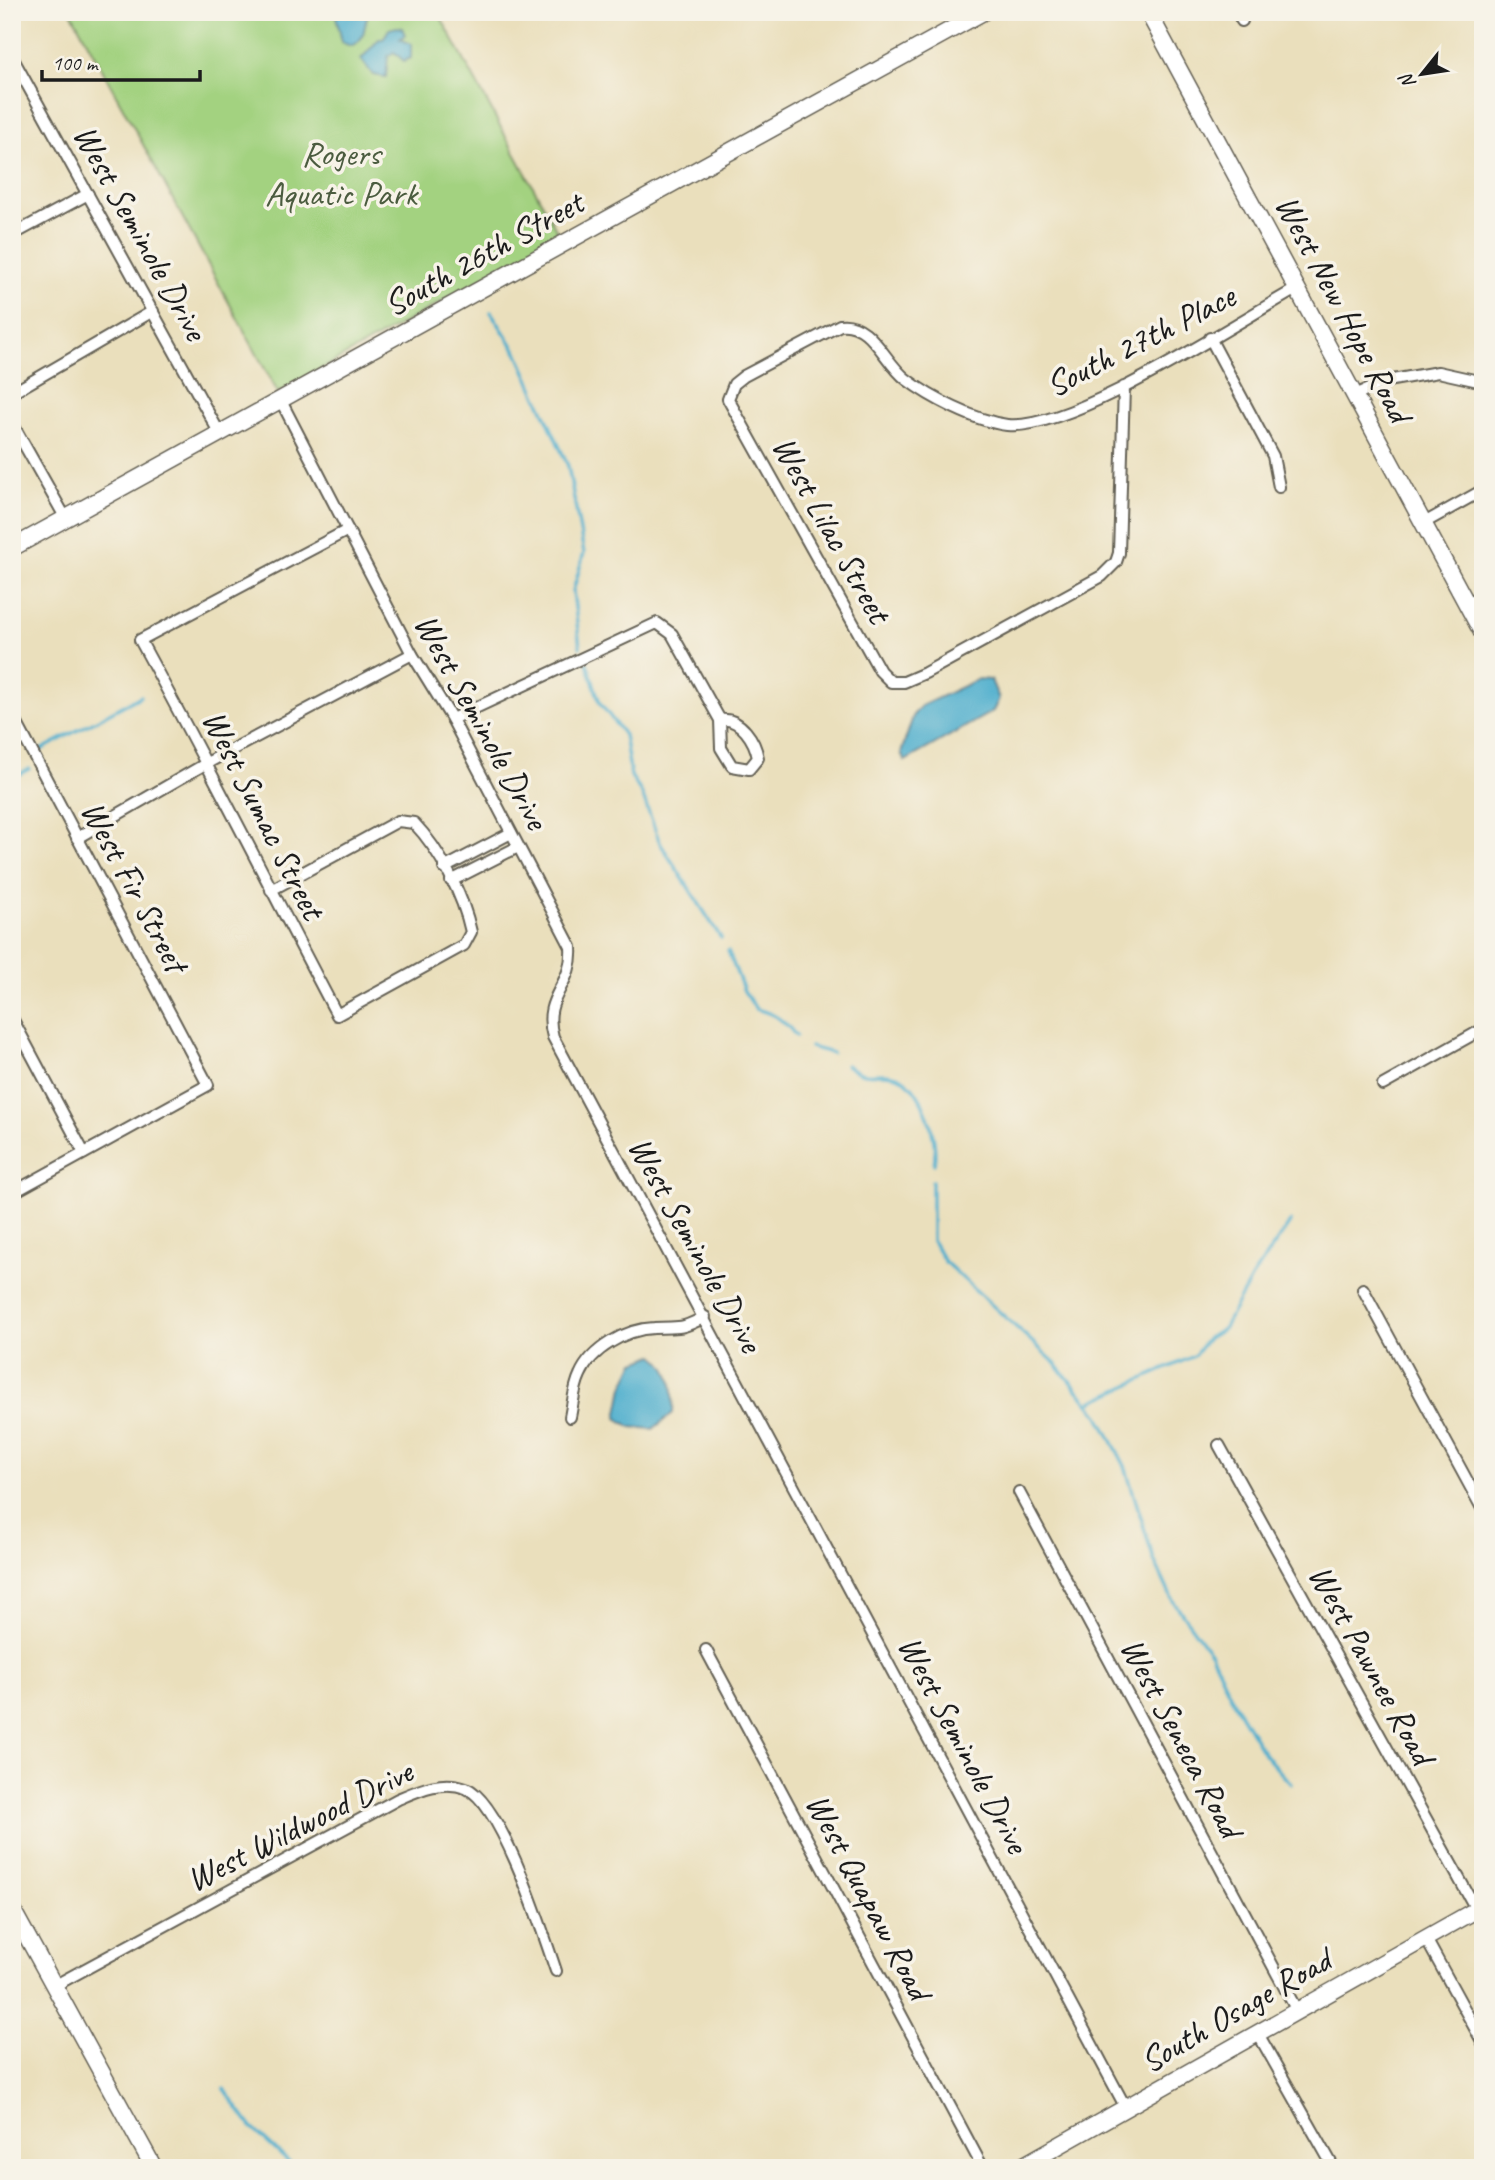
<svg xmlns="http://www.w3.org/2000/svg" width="1495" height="2180" font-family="Caveat,sans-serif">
  <rect width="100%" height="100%" fill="#f7f3e8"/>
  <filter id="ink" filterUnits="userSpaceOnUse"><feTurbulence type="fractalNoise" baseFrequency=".0143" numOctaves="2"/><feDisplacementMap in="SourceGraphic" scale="14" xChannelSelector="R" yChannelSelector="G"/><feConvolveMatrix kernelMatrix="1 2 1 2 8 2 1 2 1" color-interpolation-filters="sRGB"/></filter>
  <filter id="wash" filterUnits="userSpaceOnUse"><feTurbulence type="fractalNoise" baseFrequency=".00686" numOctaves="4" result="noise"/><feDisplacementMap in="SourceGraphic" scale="28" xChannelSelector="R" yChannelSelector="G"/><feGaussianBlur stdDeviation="1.57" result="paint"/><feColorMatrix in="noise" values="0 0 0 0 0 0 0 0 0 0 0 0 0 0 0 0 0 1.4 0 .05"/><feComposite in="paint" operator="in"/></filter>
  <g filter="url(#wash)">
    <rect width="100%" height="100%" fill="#eadfbc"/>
    <!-- green -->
    <polygon fill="#a3d280" stroke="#60774e" stroke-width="2" points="71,12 438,12 560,236 278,393"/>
    <!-- water -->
    <g fill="#4eaecd" stroke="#356574" stroke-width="2">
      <path d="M335 12H369C362 27 368 40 350 46L342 42Z"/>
      <polygon points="397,27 402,28 405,35 400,39 411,44 411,58 404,61 394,52 388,56 386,77 373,75 361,59 379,39 383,39 389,29"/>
      <polygon points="978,679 991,680 999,699 993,711 905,761 901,753 914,714 921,706"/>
      <path d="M654 1355C674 1370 674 1390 673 1413L653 1429 631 1427 617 1418 623 1387 635 1362Z"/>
    </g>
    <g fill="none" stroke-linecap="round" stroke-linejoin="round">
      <!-- stream -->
      <g stroke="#4eaecd" stroke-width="3.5">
        <polyline points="491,312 518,354 568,466 584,553 573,591 580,647"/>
        <polyline points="587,663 600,703 624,735 631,776 642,794 660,843 721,938"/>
        <polyline points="39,751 141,696"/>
        <polyline points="12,778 29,769"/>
        <path d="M728 951 744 991 756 1009C775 1014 784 1020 796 1036"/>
        <polyline points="810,1047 832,1053"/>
        <path d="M846 1065C870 1081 869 1071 893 1075 922 1080 939 1139 934 1164"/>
        <polyline points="932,1181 932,1241 945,1262 1052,1360 1098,1414 1125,1466 1154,1560 1173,1601 1211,1654 1234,1703 1265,1755 1291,1784"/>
        <polyline points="1089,1403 1194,1356 1208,1338 1223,1329 1252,1277 1291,1221"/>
        <polyline points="1476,1935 1483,1939"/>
        <polyline points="224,2089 252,2128 295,2168"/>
      </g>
    </g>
  </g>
  <g filter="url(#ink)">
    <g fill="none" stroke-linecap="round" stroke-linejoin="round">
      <!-- street casing -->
      <g stroke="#646054" stroke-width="14">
        <g id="street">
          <polyline points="1237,12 1242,21"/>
          <polyline points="12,57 220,434"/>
          <polyline points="12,235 88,194"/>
          <polyline points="1210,338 1273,456 1279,487"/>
          <path d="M1124 387 1119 553 1116 562 1102 576 925 673 904 682H891L880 671 728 399 734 384 744 376 840 325C871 321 884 362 906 379 931 398 975 421 1007 425 1072 432 1236 322 1298 288"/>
          <polyline points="12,393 153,311"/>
          <polyline points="1355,395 1387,381 1438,372 1483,382"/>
          <path d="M281 401 412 654 452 719 571 947C574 987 541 995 553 1037L1126 2108"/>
          <polyline points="12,423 65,517"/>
          <polyline points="1424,523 1483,490"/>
          <polyline points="12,714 208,1085 12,1193"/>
          <path d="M452 719 657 623 672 634 720 720 721 748 732 766 749 769 758 758C755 741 741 717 720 720"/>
          <polyline points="77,838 207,763 412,654"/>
          <polyline points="444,868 511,833"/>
          <polyline points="451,881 518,847"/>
          <path d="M271 890 398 821 414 823C440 850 463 895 471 932L464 945 337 1015C271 890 208 764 140 640L348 530"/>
          <polyline points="12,1018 84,1153"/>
          <polyline points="1383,1085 1483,1029"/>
          <polyline points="1363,1289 1483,1510"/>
          <path d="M570 1417C573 1403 574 1387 580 1375 591 1349 626 1329 654 1328 682 1326 677 1331 705 1317"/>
          <polyline points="1219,1445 1476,1909"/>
          <polyline points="1019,1492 1296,2009"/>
          <polyline points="706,1650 983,2168"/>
          <polyline points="1426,1939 1483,2043"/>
          <path d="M54 1986 398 1799C419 1790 443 1779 466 1788 502 1803 543 1933 556 1971"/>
          <polyline points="1257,2032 1334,2168"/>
        </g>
      </g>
      <!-- secondary casing -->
      <g stroke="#646054" stroke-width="19">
        <g id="secondary">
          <polyline points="1148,12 1483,634"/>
          <polyline points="12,548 983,12"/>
          <polyline points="12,1909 154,2168"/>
          <polyline points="1019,2168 1483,1906"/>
        </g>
      </g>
      <!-- street -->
      <use href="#street" stroke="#fff" stroke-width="10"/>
      <!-- secondary -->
      <use href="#secondary" stroke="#fff" stroke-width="16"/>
    </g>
  </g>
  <g text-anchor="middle" stroke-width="7" stroke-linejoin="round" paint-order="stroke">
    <!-- park labels -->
    <g font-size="35" fill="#4b5c3f" stroke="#f7f3e8">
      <text x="341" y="165">Rogers<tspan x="341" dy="40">Aquatic Park</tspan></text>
    </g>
    <!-- street labels -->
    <g font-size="35" fill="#1c1c1c" stroke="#f7f3e8">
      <text transform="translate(141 232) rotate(61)" y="12">West Seminole Drive</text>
      <text transform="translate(483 253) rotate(-29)" y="12">South 26th Street</text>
      <text transform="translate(1344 308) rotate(62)" y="12">West New Hope Road</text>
      <text transform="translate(1140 340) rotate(-27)" y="12">South 27th Place</text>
      <text transform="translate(832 529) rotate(61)" y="12">West Lilac Street</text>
      <text transform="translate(482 721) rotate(61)" y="12">West Seminole Drive</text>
      <text transform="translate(264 814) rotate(63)" y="12">West Sumac Street</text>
      <text transform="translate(135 886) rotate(62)" y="12">West Fir Street</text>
      <text transform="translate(696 1244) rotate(61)" y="12">West Seminole Drive</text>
      <text transform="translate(1372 1664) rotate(61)" y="12">West Pawnee Road</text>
      <text transform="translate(1182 1737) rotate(62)" y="12">West Seneca Road</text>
      <text transform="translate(964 1744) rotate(62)" y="12">West Seminole Drive</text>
      <text transform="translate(299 1825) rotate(-27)" y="12">West Wildwood Drive</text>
      <text transform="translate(869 1896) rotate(62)" y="12">West Quapaw Road</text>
      <text transform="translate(1235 2010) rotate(-30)" y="12">South Osage Road</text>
    </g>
  </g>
  <!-- margin -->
  <rect width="1495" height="2180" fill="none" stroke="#f7f3e8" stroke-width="42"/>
  <!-- north arrow -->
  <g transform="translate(1422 74) rotate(240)" stroke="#f7f3e8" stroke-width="5" paint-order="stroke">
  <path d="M0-5L12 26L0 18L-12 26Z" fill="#1c1c1c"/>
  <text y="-10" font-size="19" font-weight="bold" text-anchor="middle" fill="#1c1c1c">N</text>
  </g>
  <!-- scale -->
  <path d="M42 70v10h158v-10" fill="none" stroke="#1c1c1c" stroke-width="3.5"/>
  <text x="52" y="70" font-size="21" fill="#1c1c1c" stroke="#f7f3e8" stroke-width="5" paint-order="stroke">100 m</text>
</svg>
